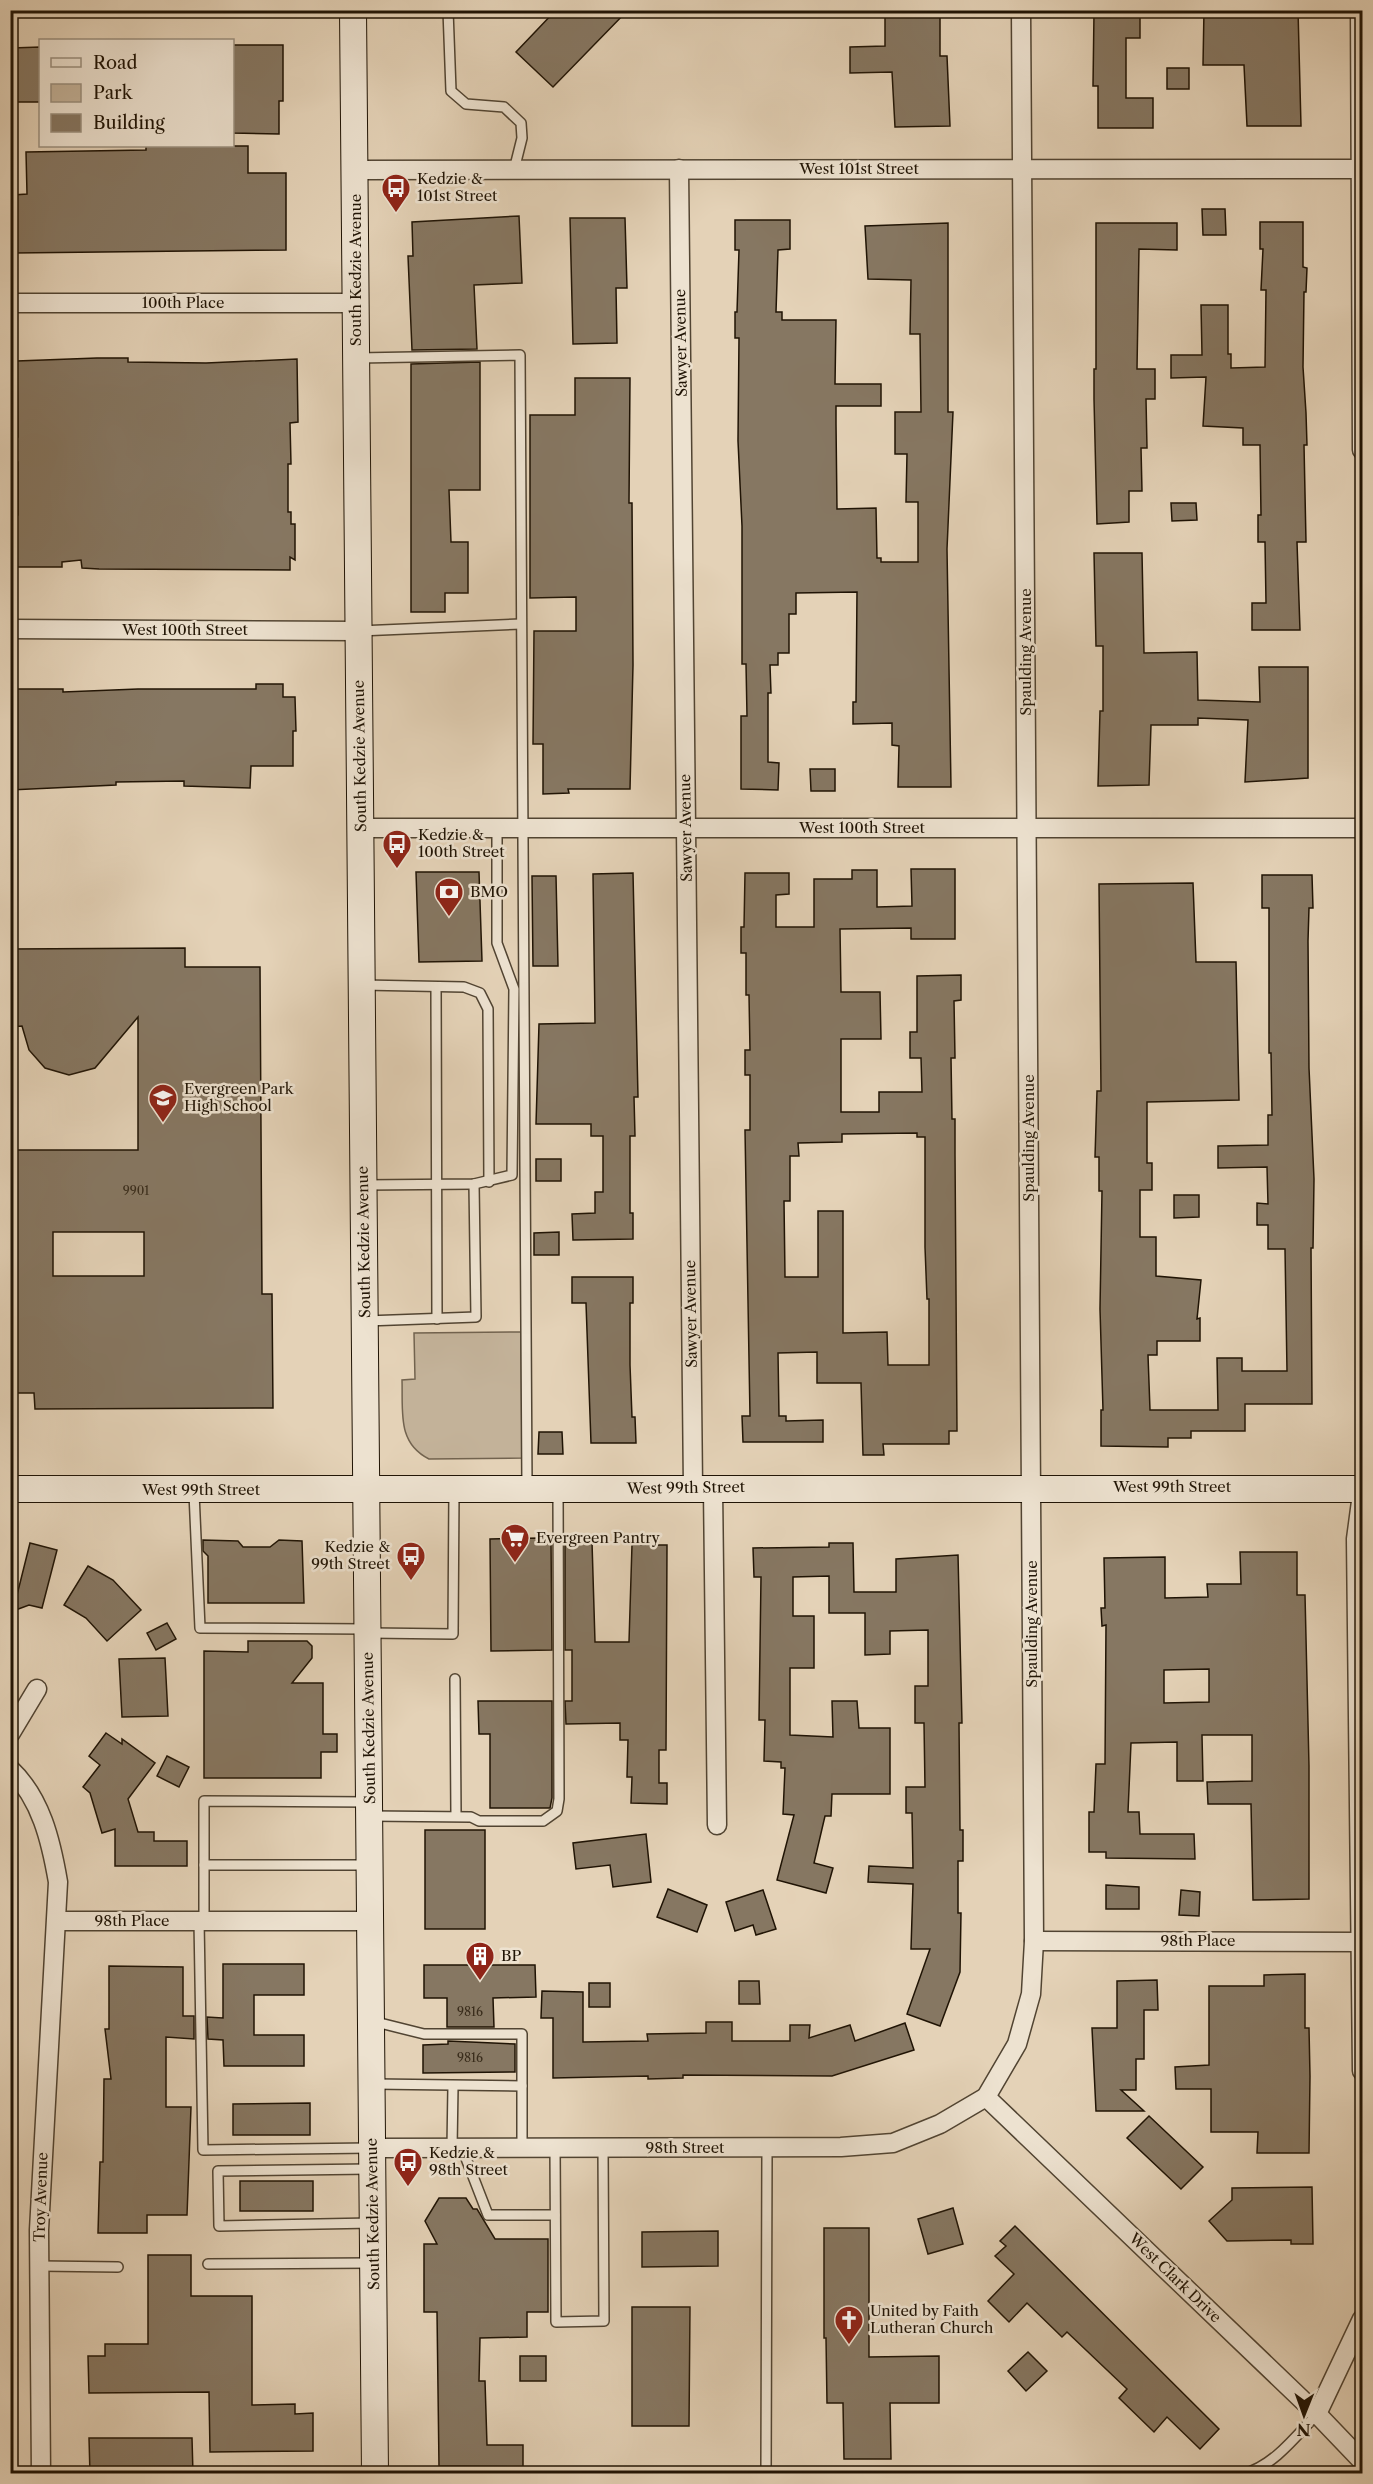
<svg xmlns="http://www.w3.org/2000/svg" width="1373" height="2484" font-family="'Libre Caslon Text',serif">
  <rect width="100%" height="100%" fill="#e4d2b7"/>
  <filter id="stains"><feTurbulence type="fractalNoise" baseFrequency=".00333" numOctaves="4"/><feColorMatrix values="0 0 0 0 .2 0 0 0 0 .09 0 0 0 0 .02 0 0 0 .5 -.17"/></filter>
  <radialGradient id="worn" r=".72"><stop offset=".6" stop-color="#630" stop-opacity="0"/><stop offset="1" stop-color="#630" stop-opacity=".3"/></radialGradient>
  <!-- green -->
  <path fill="#c3b299" stroke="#72634f" stroke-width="1.5" d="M521 1332 522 1458 429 1459C397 1443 403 1412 402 1380L415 1379 414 1333Z"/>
  <!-- building -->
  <g fill="#867762" stroke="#201405" stroke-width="1.5" fill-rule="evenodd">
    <polygon points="556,10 628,10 553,87 516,52"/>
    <polygon points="1204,10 1298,10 1301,126 1247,126 1244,65 1203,65"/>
    <polygon points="885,12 940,12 940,56 947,56 950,126 895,127 892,72 850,73 850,47 885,46"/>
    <polygon points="1094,13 1140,13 1140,38 1126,38 1126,98 1153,98 1153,128 1098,128 1098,86 1093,86"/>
    <polygon points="232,45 283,45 283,101 279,101 279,134 232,133"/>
    <polygon points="40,47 40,102 12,102 12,48"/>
    <rect x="1167" y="68" width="22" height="21"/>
    <polygon points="146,146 248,146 248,173 286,173 286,250 14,253 13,195 27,194 26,152 146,150"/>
    <polygon points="1202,209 1225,209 1226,235 1203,235"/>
    <polygon points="519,216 522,283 474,285 477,349 412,350 408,256 413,256 412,222"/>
    <polygon points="570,218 625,218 627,288 616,288 617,343 573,344"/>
    <polygon points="735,220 790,220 790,249 778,250 776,312 782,312 782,320 836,320 835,384 881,384 881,406 836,406 836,424 837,509 876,508 877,558 881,558 881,562 918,562 918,502 906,502 907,454 895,454 895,412 921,412 920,334 910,334 911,280 868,279 865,226 948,223 948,412 953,412 947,549 951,787 898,787 899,746 892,745 892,723 853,724 853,702 856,702 857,592 796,593 796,614 789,614 789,653 778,653 778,665 770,665 771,693 768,693 768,762 779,763 778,790 741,789 741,716 747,716 746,664 742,664 742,526 738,441 739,338 735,338 735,312 737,312 739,250 735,250"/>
    <polygon points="1260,222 1303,222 1303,267 1307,268 1306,292 1304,292 1303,367 1306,413 1307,445 1304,445 1306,542 1297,542 1300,630 1252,630 1252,603 1266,603 1265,542 1258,542 1258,515 1261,515 1260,445 1243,445 1243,428 1203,426 1206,377 1171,378 1171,355 1202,355 1201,305 1228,305 1228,354 1231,354 1231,368 1265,367 1266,290 1261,290 1263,249 1260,249"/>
    <polygon points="1096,223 1177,223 1177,250 1139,249 1137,369 1155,369 1155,399 1146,399 1147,448 1141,448 1142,491 1129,491 1129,522 1097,524 1094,399 1094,369 1096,369"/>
    <polygon points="97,358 128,358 128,362 206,363 297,359 298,422 290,423 291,464 288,464 288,512 291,512 291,524 295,524 295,560 290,557 290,570 99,569 82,568 81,560 62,562 62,567 10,567 10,515 18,515 18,462 10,462 10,437 18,437 17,361"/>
    <polygon points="480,362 480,490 449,490 451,542 468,542 468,593 445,593 445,612 411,612 411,364"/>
    <polygon points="575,378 630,378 629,503 632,503 633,665 630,789 568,789 569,793 543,794 543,744 533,744 534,631 576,631 576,597 530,598 530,415 575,415"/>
    <polygon points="1171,503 1196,503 1197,520 1172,521"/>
    <polygon points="1094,553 1142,553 1144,653 1197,652 1198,700 1260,702 1259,667 1308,667 1308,778 1245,782 1248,720 1198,718 1198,725 1151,725 1149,785 1098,786 1100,711 1103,711 1103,646 1096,646"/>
    <polygon points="256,684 283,684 283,697 295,697 296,731 293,731 293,766 251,766 250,788 184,786 184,781 116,782 116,785 10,790 10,689 63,689 63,692 138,689 256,689"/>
    <polygon points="810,769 835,769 835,791 811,791"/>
    <path d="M911 869H955V939H911V928L840 929 841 992H880L881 1039H841V1112H879V1092H922L921 1058H910V1032H917V976L961 975V1000L954 1001 955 1058H951L952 1119H955V1154L957 1431H949V1444H883L884 1455H863L861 1383H817V1352L778 1353 779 1416H786V1421L823 1420V1442H743L742 1416H750L745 1130H750V1075H745V1050H750L749 995H746V953H741V927H744L745 873H789V894L776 895V927H814V879H852V870H877V907L912 906ZM917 1133V1137H925V1247L927 1299H929V1365H888L887 1332 843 1333V1211H818V1277H785L784 1201H790V1156H799L798 1143 842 1142V1134Z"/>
    <polygon points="416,872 479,872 482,961 419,962"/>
    <polygon points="633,873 638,1097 634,1097 635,1136 630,1136 630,1213 633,1213 633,1239 573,1240 572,1214 595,1213 595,1192 603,1192 603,1136 591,1136 591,1124 536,1124 539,1024 595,1023 593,874"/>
    <polygon points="1262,875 1312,875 1313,908 1309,908 1308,941 1309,1068 1314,1179 1313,1248 1311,1248 1312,1404 1245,1404 1245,1431 1191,1431 1191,1438 1168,1438 1168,1447 1101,1446 1101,1410 1103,1410 1100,1309 1102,1191 1099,1191 1099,1157 1095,1157 1097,1091 1101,1091 1099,884 1193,883 1196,962 1236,962 1239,1100 1147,1102 1147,1163 1152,1163 1152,1190 1140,1190 1140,1237 1156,1237 1156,1276 1201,1280 1197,1319 1200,1318 1200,1341 1157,1341 1157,1355 1148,1355 1150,1410 1218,1410 1217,1358 1242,1358 1242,1371 1287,1371 1285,1249 1268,1249 1268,1225 1257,1225 1257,1203 1268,1204 1267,1167 1218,1168 1218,1146 1268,1145 1268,1115 1272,1115 1271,1053 1269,1053 1269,908 1262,908"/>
    <polygon points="532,876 556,876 558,966 533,966"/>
    <path d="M185 948V967H260L262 1294H272L273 1408 35 1409 34 1393H10V1150H138V1017L95 1068 69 1075 45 1068 29 1050 22 1026 10 1027V949ZM53 1232H144V1276H53Z"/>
    <rect x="536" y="1159" width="25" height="22"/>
    <polygon points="1174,1195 1199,1195 1199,1217 1174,1218"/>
    <polygon points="559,1232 559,1255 534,1255 534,1233"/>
    <polygon points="572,1277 633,1277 633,1303 630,1303 630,1365 632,1417 635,1417 636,1443 591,1443 586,1303 572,1303"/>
    <polygon points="539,1432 562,1432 563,1454 538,1454"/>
    <polygon points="539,1538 539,1541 551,1541 552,1650 491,1651 490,1539"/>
    <polygon points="203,1540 238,1541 243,1547 270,1547 279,1540 302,1541 304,1603 208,1603 208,1556 203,1551"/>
    <polygon points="565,1542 592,1542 595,1642 629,1642 632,1545 667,1545 666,1750 659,1750 659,1783 667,1783 667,1804 631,1803 632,1777 627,1777 628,1740 620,1740 620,1723 566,1724 565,1701 572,1701 572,1650 565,1650"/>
    <polygon points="30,1543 57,1550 42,1608 29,1605 13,1611"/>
    <polygon points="829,1543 853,1543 854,1592 896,1592 896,1559 958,1555 962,1723 959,1723 960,1830 963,1830 963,1861 958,1861 958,1913 961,1913 960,1972 940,2026 907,2014 930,1949 911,1949 913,1884 868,1882 869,1866 913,1868 912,1813 906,1813 906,1787 925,1787 924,1723 915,1723 915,1686 928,1686 928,1630 890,1631 890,1654 865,1655 865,1613 829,1613 829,1576 793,1577 793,1616 814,1616 814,1668 790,1668 790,1735 833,1737 832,1701 857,1701 859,1728 890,1728 890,1794 832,1794 831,1816 825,1816 814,1863 833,1868 826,1893 777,1880 794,1815 783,1814 785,1768 781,1768 781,1762 764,1761 765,1720 759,1720 761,1577 754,1577 753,1548 829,1547"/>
    <path d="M1240 1552H1297V1595H1305L1309 1766V1899L1253 1900 1251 1804H1208L1207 1782 1252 1781V1735H1202L1203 1781H1177V1742L1131 1743 1128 1812H1139L1140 1834H1194L1195 1859 1106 1858V1852H1089V1812H1094L1096 1764H1105L1106 1625 1102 1626 1101 1608H1105L1104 1558 1165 1557V1598L1208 1597 1207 1584H1241ZM1209 1669V1702L1164 1703V1670Z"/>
    <polygon points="88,1566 113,1580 141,1610 107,1641 86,1618 64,1605"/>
    <polygon points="167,1623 176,1639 156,1650 147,1633"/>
    <polygon points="248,1641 307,1641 312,1646 312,1658 292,1683 323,1683 323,1734 337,1734 337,1752 321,1752 321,1778 204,1778 204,1651 248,1652"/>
    <polygon points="165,1658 168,1716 122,1717 119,1659"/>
    <polygon points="478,1701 552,1701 552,1798 550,1808 490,1808 490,1734 479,1734"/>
    <polygon points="106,1733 122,1744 122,1739 155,1763 128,1799 138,1832 154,1832 154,1841 187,1841 187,1866 115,1866 115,1829 102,1833 90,1793 83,1787 100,1765 89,1756"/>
    <polygon points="167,1756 189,1767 179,1787 157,1776"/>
    <rect x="425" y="1830" width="60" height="99"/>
    <polygon points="646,1834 651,1882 613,1887 610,1865 576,1869 573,1843"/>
    <polygon points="1106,1885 1139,1887 1139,1909 1106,1909"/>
    <polygon points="668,1889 707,1905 697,1932 657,1917"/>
    <polygon points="763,1890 776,1929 756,1935 753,1925 735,1931 726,1902"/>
    <polygon points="1181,1890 1200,1892 1199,1916 1179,1915"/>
    <polygon points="223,1964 304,1964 304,1995 254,1995 254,2035 304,2035 304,2066 224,2066 223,2040 208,2039 207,2017 223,2018"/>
    <polygon points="424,1965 535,1965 536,1997 493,1998 494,2027 447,2027 447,1998 424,1998"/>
    <polygon points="109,1966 183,1967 183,2016 194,2016 194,2039 166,2037 166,2107 191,2107 187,2215 147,2215 147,2233 98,2233 100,2162 103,2162 104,2079 111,2079 105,2029 109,2029"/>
    <polygon points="1305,1974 1305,2028 1309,2028 1310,2076 1309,2153 1257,2153 1258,2132 1211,2132 1211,2089 1176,2089 1175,2067 1209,2065 1209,1986 1264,1986 1264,1975"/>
    <polygon points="1157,1980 1158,2010 1144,2010 1144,2059 1136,2059 1136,2090 1121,2090 1144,2111 1096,2111 1092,2028 1117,2028 1117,1981"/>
    <polygon points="739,1981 759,1981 760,2004 739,2004"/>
    <rect x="589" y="1983" width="21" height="24"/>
    <polygon points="542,1991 583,1992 583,2042 648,2041 647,2034 706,2033 706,2022 732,2022 732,2041 790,2041 790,2025 810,2025 809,2038 850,2025 855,2041 905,2023 914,2050 832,2076 683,2075 683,2078 648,2079 648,2076 553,2078 553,2018 541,2018"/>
    <polygon points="448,2041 515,2044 515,2072 423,2073 423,2045 448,2044"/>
    <polygon points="310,2103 310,2135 233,2135 233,2104"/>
    <polygon points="1149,2116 1203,2167 1181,2189 1127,2138"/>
    <rect x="240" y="2181" width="73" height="30"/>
    <polygon points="1312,2187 1313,2244 1291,2244 1291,2240 1227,2241 1209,2221 1232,2200 1232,2188"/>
    <polygon points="439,2198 466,2198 473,2209 477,2209 495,2239 548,2239 548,2312 527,2312 527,2337 480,2338 479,2381 485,2381 487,2445 523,2445 523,2467 439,2466 437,2312 424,2312 424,2244 437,2244 425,2221"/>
    <polygon points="953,2208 963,2244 928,2254 918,2219"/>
    <polygon points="1015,2226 1219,2429 1200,2449 1167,2417 1154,2432 1119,2398 1127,2389 1067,2332 1062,2337 1027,2303 1009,2322 988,2301 1014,2274 995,2256 1006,2246 1000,2241"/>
    <polygon points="824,2228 869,2228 869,2357 939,2356 939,2403 890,2403 891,2459 844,2459 843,2403 827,2403 826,2338 824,2338"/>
    <polygon points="718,2231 718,2266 642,2267 642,2232"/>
    <polygon points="148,2255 191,2255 191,2296 252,2296 252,2405 295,2404 295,2414 313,2413 313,2451 210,2452 209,2392 89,2393 88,2356 105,2356 105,2344 148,2344"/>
    <polygon points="632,2307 690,2307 689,2426 632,2426"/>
    <polygon points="1028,2352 1047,2371 1026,2391 1008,2371"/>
    <rect x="520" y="2356" width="26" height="25"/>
    <polygon points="89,2438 192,2438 193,2474 90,2474"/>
  </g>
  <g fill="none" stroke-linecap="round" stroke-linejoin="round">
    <!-- lane casing -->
    <g stroke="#514432" stroke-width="12">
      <g id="lane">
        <polyline points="448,10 451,91 466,104 504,107 521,123 522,138 514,170"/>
        <polyline points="358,358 520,355 527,1487"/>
        <polyline points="359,631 521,624"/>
        <polyline points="363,985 464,987 480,993 488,1009 489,1182"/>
        <polyline points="436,987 437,1319"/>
        <polyline points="366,1185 474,1184 512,1175 514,989 497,943 497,828"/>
        <polyline points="366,1321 476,1317 474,1184"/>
        <polyline points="194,1493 200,1628 365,1629"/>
        <polyline points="370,1633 453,1634 454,1491"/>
        <polyline points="455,1679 456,1816"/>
        <polyline points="370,1816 471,1817 479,1821 543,1821 557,1811 559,1799 558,1492"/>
        <polyline points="204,1865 204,1921"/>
        <polyline points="367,1865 204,1865 204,1801 369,1802"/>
        <polyline points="199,1921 203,2150 370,2148"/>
        <polyline points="372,2021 424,2034 522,2034 522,2148"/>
        <polyline points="374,2084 522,2086"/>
        <polyline points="452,2148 453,2086"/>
        <polyline points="462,2148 488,2215 555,2215"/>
        <polyline points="555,2148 556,2322 604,2321 603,2148"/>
        <polyline points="370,2169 218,2171 219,2226 372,2223"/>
        <polyline points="208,2264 371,2263"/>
        <polyline points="40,2266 118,2267"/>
        <polyline points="766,2474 767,2148"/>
        <path d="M1243 2474C1274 2466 1296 2436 1317 2414"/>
      </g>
    </g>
    <!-- street casing -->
    <g stroke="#514432" stroke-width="21">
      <g id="street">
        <polyline points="1360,10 1362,450"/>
        <polyline points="679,169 693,1488"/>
        <polyline points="355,170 1362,169"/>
        <polyline points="10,303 356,303"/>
        <polyline points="10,629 359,631"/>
        <polyline points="361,828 1362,828"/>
        <polyline points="713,1488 717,1825"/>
        <polyline points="1362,1494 1356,1539 1362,2071"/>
        <polyline points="10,1734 37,1689"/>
        <path d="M10 1769C41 1798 51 1841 58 1882L39 2230 41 2474"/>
        <polyline points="57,1921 370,1921"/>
        <polyline points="1034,1941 1362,1942"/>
        <polyline points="986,2097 1317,2414 1362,2461"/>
        <polyline points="372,2148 841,2147 893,2143 940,2124 986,2097 1017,2044 1031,1994 1034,1941 1021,10"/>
        <polyline points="1317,2414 1362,2319"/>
      </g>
    </g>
    <!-- secondary casing -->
    <g stroke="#201405" stroke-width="28">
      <g id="secondary">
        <polyline points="353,10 375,2474"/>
        <path d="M10 1489C461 1493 912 1485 1362 1489"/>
      </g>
    </g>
    <!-- lane -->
    <use href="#lane" stroke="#ede2d0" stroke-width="9"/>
    <!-- street -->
    <use href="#street" stroke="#ede2d0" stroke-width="18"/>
    <!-- secondary -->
    <use href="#secondary" stroke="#ede2d0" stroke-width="26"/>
  </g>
  <!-- icons -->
  <defs>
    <g id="bus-pin" transform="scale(1.5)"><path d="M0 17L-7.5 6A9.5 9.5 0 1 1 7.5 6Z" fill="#8f2418" stroke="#ede2d0"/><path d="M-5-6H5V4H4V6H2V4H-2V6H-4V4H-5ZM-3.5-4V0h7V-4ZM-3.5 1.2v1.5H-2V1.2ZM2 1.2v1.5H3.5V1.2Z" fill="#fff"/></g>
    <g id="bank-pin" transform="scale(1.5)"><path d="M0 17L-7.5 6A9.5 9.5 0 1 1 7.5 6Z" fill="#8f2418" stroke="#ede2d0"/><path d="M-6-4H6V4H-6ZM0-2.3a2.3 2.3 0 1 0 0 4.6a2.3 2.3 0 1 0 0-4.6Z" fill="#fff"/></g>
    <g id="school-pin" transform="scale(1.5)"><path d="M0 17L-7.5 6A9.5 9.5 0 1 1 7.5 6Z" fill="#8f2418" stroke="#ede2d0"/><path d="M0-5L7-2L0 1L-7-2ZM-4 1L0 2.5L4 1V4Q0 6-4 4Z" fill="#fff"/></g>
    <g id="supermarket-pin" transform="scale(1.5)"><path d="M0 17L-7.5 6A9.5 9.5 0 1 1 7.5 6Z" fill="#8f2418" stroke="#ede2d0"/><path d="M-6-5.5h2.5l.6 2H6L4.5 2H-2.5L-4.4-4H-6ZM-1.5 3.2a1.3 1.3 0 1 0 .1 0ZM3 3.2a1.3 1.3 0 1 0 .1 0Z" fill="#fff"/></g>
    <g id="building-pin" transform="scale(1.5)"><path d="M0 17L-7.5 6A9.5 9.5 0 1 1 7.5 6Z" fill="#8f2418" stroke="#ede2d0"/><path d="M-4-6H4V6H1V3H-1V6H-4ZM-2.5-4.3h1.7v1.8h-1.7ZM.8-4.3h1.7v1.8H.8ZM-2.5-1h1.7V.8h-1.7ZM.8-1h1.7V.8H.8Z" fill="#fff"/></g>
    <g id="church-pin" transform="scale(1.5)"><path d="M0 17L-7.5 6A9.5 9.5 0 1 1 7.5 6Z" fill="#8f2418" stroke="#ede2d0"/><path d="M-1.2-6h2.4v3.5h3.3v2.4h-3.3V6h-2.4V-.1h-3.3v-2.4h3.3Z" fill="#fff"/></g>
  </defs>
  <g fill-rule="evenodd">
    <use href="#bus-pin" x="396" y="188"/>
    <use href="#bus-pin" x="397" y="844"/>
    <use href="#bank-pin" x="449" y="892"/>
    <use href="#school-pin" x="163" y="1098"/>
    <use href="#supermarket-pin" x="515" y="1538"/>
    <use href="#bus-pin" x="411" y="1556"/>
    <use href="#building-pin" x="480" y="1956"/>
    <use href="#bus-pin" x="408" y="2162"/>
    <use href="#church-pin" x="849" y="2320"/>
  </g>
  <g text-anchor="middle" stroke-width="5" stroke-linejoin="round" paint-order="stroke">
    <!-- number labels -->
    <g font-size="12" fill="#3a2d1c">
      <text x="136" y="1195">9901</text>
      <text x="470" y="2016">9816</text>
      <text x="470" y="2062">9816</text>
    </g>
    <!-- street labels -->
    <g font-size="15" fill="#201405" stroke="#ede2d0">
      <text x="859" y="174">West 101st Street</text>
      <text transform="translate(356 270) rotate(-90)" y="5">South Kedzie Avenue</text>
      <text x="183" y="308">100th Place</text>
      <text transform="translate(681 343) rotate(-91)" y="5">Sawyer Avenue</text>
      <text x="185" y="635">West 100th Street</text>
      <text transform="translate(1026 652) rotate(-90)" y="5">Spaulding Avenue</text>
      <text transform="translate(360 756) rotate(-91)" y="5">South Kedzie Avenue</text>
      <text transform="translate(686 828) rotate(-91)" y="5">Sawyer Avenue</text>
      <text x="862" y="833">West 100th Street</text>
      <text transform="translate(1029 1138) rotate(-90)" y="5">Spaulding Avenue</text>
      <text transform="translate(364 1242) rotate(-91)" y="5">South Kedzie Avenue</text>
      <text transform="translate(691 1314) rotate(-91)" y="5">Sawyer Avenue</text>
      <text x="1172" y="1492">West 99th Street</text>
      <text transform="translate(686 1488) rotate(-1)" y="5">West 99th Street</text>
      <text x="201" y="1495">West 99th Street</text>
      <text transform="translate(1032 1624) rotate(-90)" y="5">Spaulding Avenue</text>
      <text transform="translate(369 1728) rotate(-91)" y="5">South Kedzie Avenue</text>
      <text x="132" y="1926">98th Place</text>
      <text x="1198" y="1946">98th Place</text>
      <text x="685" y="2153">98th Street</text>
      <text transform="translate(41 2197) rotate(-88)" y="5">Troy Avenue</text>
      <text transform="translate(373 2214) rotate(-91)" y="5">South Kedzie Avenue</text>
      <text transform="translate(1175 2278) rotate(44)" y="5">West Clark Drive</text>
    </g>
    <!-- poi labels -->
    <g font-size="15" fill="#201405" stroke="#ede2d0" text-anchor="start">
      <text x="417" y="184">Kedzie &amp;<tspan x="417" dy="17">101st Street</tspan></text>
      <text x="418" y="840">Kedzie &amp;<tspan x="418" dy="17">100th Street</tspan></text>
      <text x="470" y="897">BMO</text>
      <text x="184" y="1094">Evergreen Park<tspan x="184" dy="17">High School</tspan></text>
      <text x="536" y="1543">Evergreen Pantry</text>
      <text x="390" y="1552" text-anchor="end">Kedzie &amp;<tspan x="390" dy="17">99th Street</tspan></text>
      <text x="501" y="1961">BP</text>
      <text x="429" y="2158">Kedzie &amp;<tspan x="429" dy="17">98th Street</tspan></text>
      <text x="870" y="2316">United by Faith<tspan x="870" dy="17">Lutheran Church</tspan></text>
    </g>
  </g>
  <!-- margin -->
  <rect width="1373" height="2484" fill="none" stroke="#e4d2b7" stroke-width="36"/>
  <rect x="12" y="12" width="1349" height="2460" fill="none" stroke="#201405" stroke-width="3"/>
  <rect x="18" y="18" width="1337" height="2448" fill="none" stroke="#201405" stroke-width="1.5"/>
  <!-- legend -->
  <rect x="39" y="39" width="195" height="108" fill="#ede2d0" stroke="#9b907f" stroke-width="1.5"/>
  <rect x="51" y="58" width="30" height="9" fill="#ede2d0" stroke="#9b907f" stroke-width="1.5"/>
  <text x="93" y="69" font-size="18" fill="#201405">Road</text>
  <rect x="51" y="84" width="30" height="18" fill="#c3b299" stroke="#9b907f" stroke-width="1.5"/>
  <text x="93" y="99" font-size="18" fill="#201405">Park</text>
  <rect x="51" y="114" width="30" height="18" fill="#867762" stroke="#9b907f" stroke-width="1.5"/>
  <text x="93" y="129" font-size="18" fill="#201405">Building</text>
  <!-- north arrow -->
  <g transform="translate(1304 2415) rotate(181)" stroke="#ede2d0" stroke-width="4.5" paint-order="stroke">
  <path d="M0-4.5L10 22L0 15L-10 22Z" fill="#201405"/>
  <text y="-9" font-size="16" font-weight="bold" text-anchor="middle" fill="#201405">N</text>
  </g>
  <rect width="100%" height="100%" filter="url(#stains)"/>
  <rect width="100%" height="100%" fill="url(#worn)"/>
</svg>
